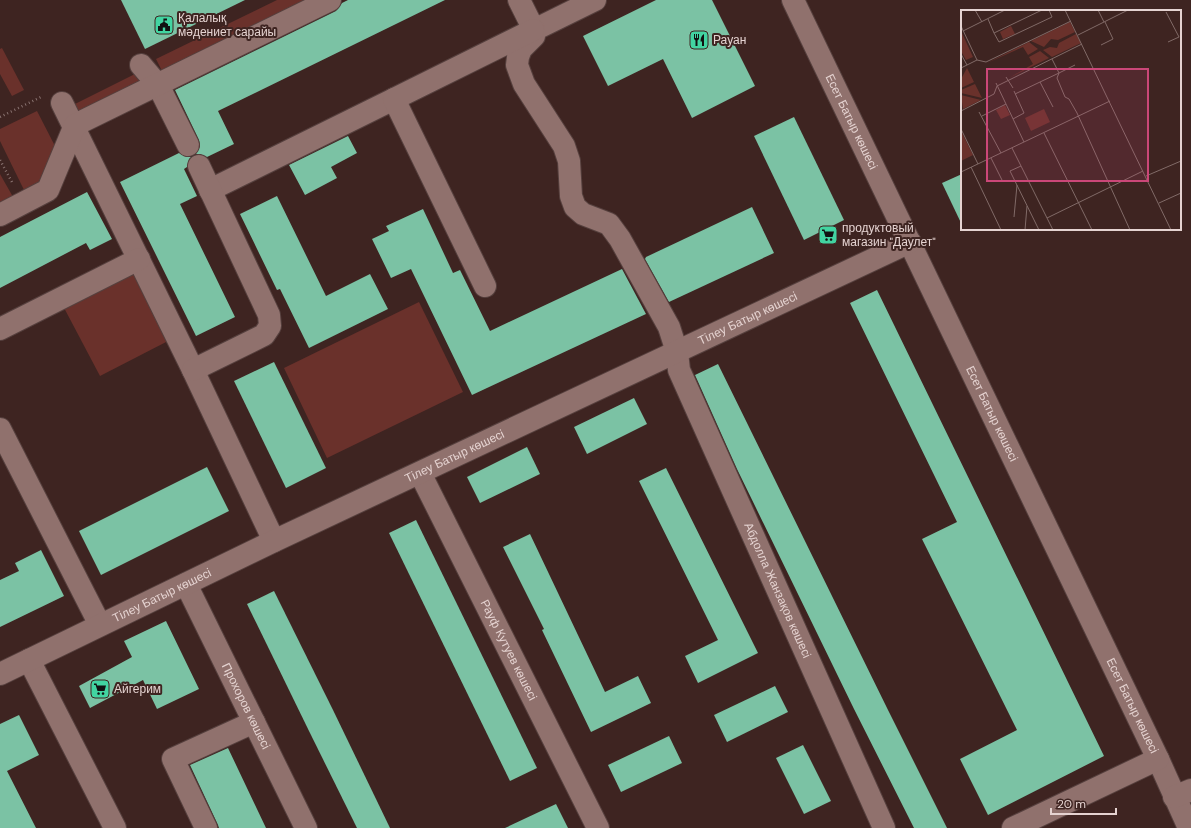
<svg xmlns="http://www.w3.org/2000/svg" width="1191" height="828" font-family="'DM Sans',sans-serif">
  <rect width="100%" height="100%" fill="#3e2421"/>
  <!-- green -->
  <g fill="#6a312b">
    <polygon points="277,0 305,0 162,71 156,59"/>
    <polygon points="2,48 24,90 12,96 0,74 0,49"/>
    <polygon points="139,72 144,80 72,116 69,107"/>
    <polygon points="37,111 56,148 42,184 25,192 0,141 0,129"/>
    <polygon points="0,174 13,197 0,204"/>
    <polygon points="132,270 168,341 100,376 62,304"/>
    <polygon points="419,302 463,392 327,458 284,368"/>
  </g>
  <!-- building -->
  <g fill="#7bc2a4">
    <polygon points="121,0 245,0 145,49"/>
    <polygon points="348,0 445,0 218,111 234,144 207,157 200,154 196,154 200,146 199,140 175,90 336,11 342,3"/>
    <polygon points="656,0 712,0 755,86 692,118 663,59 608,86 583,36"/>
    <polygon points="794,117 844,220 804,240 754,136"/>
    <polygon points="348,136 357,153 331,167 337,178 305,195 289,165"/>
    <polygon points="179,153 187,157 191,157 189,159 187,167 184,169 197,196 180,204 235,317 196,336 120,182"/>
    <polygon points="962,174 962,225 942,183"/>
    <polygon points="87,192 112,239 90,250 86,243 0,288 0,237"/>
    <polygon points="277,196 326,296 370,274 388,309 309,348 280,289 277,290 240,214"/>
    <polygon points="752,207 774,253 669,302 645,259 646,257"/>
    <polygon points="423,209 453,273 460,270 490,331 622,269 646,314 472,395 411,269 391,278 372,239 389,231 386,226"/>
    <polygon points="877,290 1104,756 988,815 960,759 1017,730 922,539 957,522 850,303"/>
    <polygon points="274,362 326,468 286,488 234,381"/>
    <polygon points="718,364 888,710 947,828 914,828 854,709 737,469 695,375"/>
    <polygon points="634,398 647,424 587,454 574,427"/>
    <polygon points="527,447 540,474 480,503 467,477"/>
    <polygon points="207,467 229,511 101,575 79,531"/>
    <polygon points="666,468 758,653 698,683 685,656 718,640 639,481"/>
    <polygon points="416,520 537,768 510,781 389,533"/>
    <polygon points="530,534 605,692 638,676 651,703 591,732 542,630 544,629 503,547"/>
    <polygon points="41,550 64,596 0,627 0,580 19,571 15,563"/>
    <polygon points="274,591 333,710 390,828 357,828 309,731 247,604"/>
    <polygon points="166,621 199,689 157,709 143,680 90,708 79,686 132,657 124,641"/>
    <polygon points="775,686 788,712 727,742 714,715"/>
    <polygon points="19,715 39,755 7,771 36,828 0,828 0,724"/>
    <polygon points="669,736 682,763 621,792 608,765"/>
    <polygon points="803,745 831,801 804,814 776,758"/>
    <polygon points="228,748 266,828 219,828 218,825 190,765"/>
    <polygon points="556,804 568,828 505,828"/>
  </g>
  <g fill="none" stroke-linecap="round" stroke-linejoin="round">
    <!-- minor casing -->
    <g stroke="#56403e" stroke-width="24">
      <g id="minor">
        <polyline points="519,0 534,30 595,0"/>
        <path id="s1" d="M793 0 1158 759 1189 828"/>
        <path id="s2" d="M534 30V36L521 49 518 57 517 65 524 84 564 146 569 161 571 196 575 207 583 214 609 224 620 239 669 327 677 352 679 370 884 828"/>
        <polyline points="141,65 158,85 188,145"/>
        <polyline points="62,103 193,370 274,541"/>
        <polyline points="210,190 394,99"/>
        <polyline points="0,215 48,190 75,125 330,0"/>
        <polyline points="485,286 394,99 533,30"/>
        <polyline points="0,329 139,259"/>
        <polyline points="193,370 264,335 270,326 269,315 199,166"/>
        <polyline points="0,429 100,625"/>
        <path id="s3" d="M420 473 598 828"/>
        <path id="s4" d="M186 584 306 828"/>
        <polyline points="29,660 115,828"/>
        <path id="s5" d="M0 674 274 541 910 242"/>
        <polyline points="1174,797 1191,790"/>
        <polyline points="206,828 173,759 254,722"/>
        <polyline points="1013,828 1158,759"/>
      </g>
    </g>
    <!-- path -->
    <g stroke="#8e7876" stroke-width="2.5" stroke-dasharray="1 3" stroke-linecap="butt">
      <polyline points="0,117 41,97"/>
      <polyline points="0,160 13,184"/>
    </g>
    <!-- minor -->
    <use href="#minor" stroke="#90716d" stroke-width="22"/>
  </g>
  <!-- icons -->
  <defs>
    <g id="civic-square" transform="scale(1)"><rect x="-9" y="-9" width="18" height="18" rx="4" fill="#42d4a1" stroke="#3e2421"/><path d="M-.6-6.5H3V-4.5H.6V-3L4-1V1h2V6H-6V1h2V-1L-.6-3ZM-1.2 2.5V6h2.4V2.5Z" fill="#111"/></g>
    <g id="restaurant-square" transform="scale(1)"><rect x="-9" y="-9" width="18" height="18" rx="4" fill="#42d4a1" stroke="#3e2421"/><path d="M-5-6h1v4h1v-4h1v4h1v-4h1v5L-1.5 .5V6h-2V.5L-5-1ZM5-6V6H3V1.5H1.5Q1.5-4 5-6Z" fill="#111"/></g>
    <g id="supermarket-square" transform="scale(1)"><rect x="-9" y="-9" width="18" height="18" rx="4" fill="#42d4a1" stroke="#3e2421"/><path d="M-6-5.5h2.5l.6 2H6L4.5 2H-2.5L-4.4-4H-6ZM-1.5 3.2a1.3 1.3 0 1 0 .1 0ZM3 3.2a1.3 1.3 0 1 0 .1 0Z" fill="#111"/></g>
  </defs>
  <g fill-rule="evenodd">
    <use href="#civic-square" x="164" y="25"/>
    <use href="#restaurant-square" x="699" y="40"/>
    <use href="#supermarket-square" x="828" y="235"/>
    <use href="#supermarket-square" x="100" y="689"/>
  </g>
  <g text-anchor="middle" stroke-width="4" stroke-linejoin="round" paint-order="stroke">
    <!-- poi labels -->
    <g font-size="12" fill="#e5d3d1" stroke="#3e2421" text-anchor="start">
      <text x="178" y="22">Қалалық<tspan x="178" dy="14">мәдениет сарайы</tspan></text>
      <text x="713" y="44">Рауан</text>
      <text x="842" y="232">продуктовый<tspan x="842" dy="14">магазин "Даулет"</tspan></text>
      <text x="114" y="693">Айгерим</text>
    </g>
    <!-- street labels -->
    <g font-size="12" fill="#e5d3d1" stroke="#3e2421">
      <text dy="4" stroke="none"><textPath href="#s1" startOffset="135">Есет Батыр көшесі</textPath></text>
      <text dy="4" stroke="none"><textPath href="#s5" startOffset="828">Тілеу Батыр көшесі</textPath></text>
      <text dy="4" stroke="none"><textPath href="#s1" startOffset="459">Есет Батыр көшесі</textPath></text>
      <text dy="4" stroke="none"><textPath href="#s5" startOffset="504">Тілеу Батыр көшесі</textPath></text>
      <text dy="4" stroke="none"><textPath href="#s2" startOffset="641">Абдолла Жанзақов көшесі</textPath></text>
      <text dy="4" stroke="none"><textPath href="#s5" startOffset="180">Тілеу Батыр көшесі</textPath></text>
      <text dy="4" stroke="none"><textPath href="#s3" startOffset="198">Рауф Кутуев көшесі</textPath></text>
      <text dy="4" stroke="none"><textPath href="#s4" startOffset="136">Прохоров көшесі</textPath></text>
      <text dy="4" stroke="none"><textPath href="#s1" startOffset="783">Есет Батыр көшесі</textPath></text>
    </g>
  </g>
  <!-- overview -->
  <g transform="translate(961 10)">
    <rect width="220" height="220" fill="#3e2421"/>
    <path d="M109 12 114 22 97 30 90 29 83 37 70 31ZM50 16 54 24 42 29 39 22ZM0 21 12 47 5 50 0 41ZM115 24 120 33 91 47 82 40 89 37 96 38 98 33ZM68 32 77 39 67 45 62 37 26 53ZM79 41 88 48 48 68 72 54 68 47ZM6 58 13 72 0 78V69ZM14 74 21 88 0 83V80ZM0 85 20 90 2 99ZM44 95 49 105 40 109 35 100ZM83 99 89 112 70 121 64 108ZM0 121 12 145 0 151Z" fill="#6a312b"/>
    <path fill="none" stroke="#816a67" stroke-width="1" d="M14 0 21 12M104 0 210 220M137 0 143 12M205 2 218 27 207 32M27 9 33 23 81 0M0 16 16 50M2 21 44 0M33 23 38 32 91 7 88 0M117 25 167 0M140 35 152 29 144 12M0 44 6 55M91 49 98 63 114 55M0 58 16 50 25 52 110 11M98 63 96 68 104 87 108 89 116 103 169 220M45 67 52 78M35 73 63 132M54 84 79 72M92 97 79 72 98 63M0 101 33 84 36 76 121 34M18 102 40 143M21 106 45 94M52 109 63 103 53 81M0 119 17 154M83 123 131 220M51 138 92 220M30 148 42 172M60 156 49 161 78 220M10 157 40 220M0 162 149 91M185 166 220 151M198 193 220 183M53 207 56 175M86 208 182 161M64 220 66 196"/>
    <path fill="#cb4778" fill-opacity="0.15" stroke="#cb4778" stroke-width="2" d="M26 59H187V171H26Z"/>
    <rect width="220" height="220" fill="none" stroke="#e5d3d1" stroke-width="2"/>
  </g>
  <!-- scale -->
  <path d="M1051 808v6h65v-6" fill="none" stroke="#e5d3d1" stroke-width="2"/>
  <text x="1057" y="808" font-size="12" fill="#e5d3d1" stroke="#3e2421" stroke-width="3" paint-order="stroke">20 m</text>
</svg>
